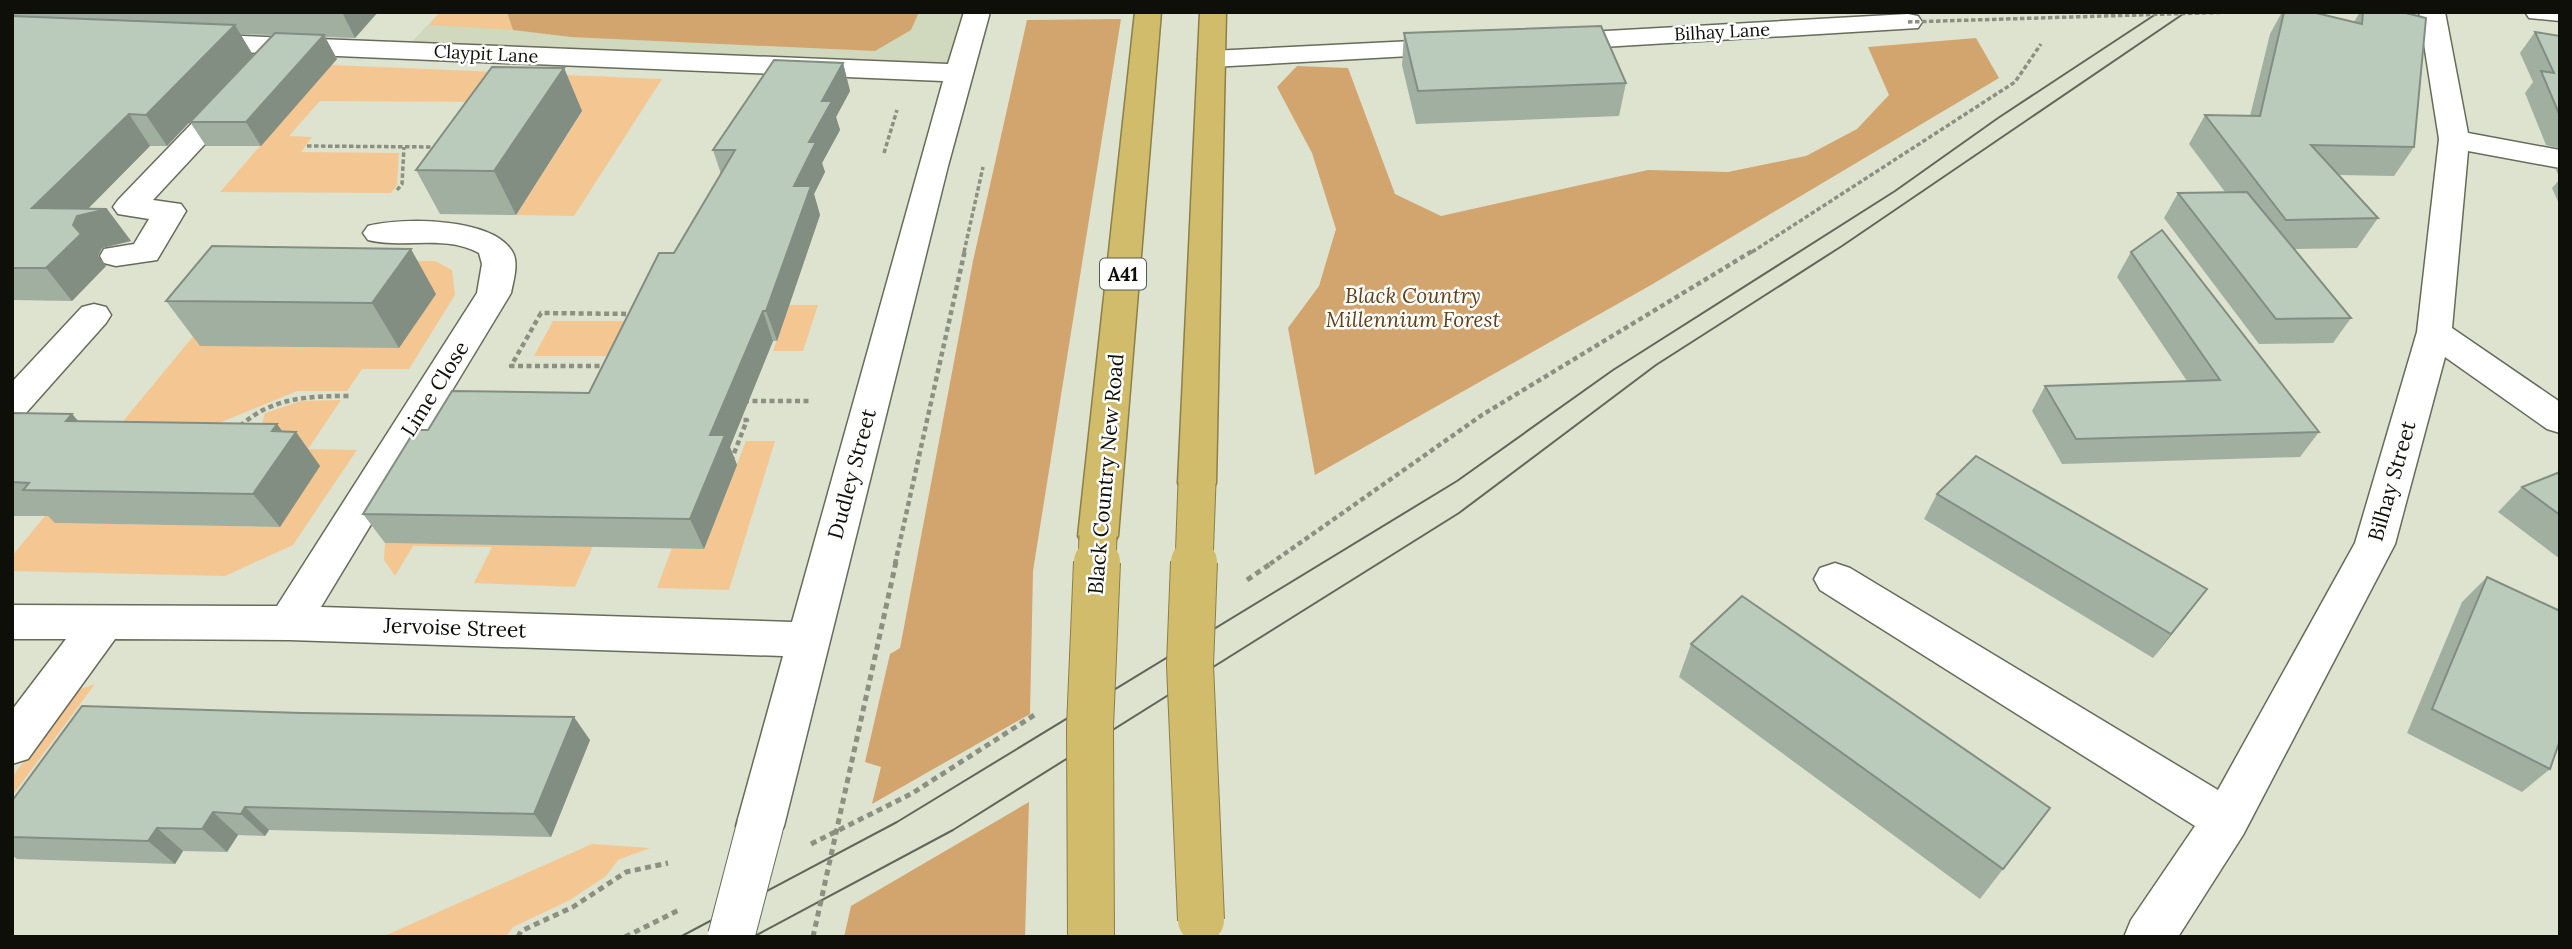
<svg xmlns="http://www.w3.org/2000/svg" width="2572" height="949" font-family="Lora,serif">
  <rect width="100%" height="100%" fill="#dde3cf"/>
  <!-- built -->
  <polygon fill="#d0d8bd" points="440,12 977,12 960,73 404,50"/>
  <!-- green -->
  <g fill="#f4c792">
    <polygon points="440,12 507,12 513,30 429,25"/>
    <polygon points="331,65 524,73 486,102 320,101 289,136 312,137 301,152 399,153 397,185 391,193 220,192"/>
    <polygon points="542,74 662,79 574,216 516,215 582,112"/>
    <polygon points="400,261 435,261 452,270 455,295 409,369 362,369 347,391 297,391 202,430 56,523 280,527 258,437 265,413 301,401 341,400 308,449 357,450 293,545 225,576 12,571 12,556 247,271"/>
    <polygon points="772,305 818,305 803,351 773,351 781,329 764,329"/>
    <polygon points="553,321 627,321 610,356 534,356"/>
    <polygon points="746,441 775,441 729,590 657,588 672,548 704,549"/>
    <polygon points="385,543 593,546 575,587 474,583 492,547 413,546 395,576 384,560"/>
    <polygon points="95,684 12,796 12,777 78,690"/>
    <polygon points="592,844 650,848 618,860 606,876 570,900 513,927 506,937 382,937"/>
  </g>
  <!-- forest -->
  <g fill="#d2a56f">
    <polygon points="507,12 919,12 911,30 875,51 571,37 513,30"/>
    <polygon points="1121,19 1033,571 1030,714 872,804 881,767 865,762 890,654 900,648 973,261 1027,20"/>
    <polygon points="1976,38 1999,78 1651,285 1315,475 1288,328 1319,286 1336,229 1312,153 1277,87 1297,66 1348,68 1395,194 1441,216 1648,170 1728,172 1806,156 1857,129 1889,95 1868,47"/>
    <polygon points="1029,802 1025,937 844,937 851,906"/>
  </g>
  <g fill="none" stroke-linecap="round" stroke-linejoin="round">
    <!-- minor casing -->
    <g stroke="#676c5a" stroke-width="3">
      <g id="minor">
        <path d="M964 12H990L948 166 784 826 777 841 760 847 743 841 736 826 783 656 289 640 115 639 28 759 12 764V710L66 639H12V605L277 606 477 293 482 264 479 253C444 234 404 249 368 240L363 233 368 226C402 217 498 217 514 255 518 267 513 282 511 293L321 607 792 622 943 81 192 50 182 48 178 42 182 36 192 34 948 64Z"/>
        <polygon points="2419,12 2445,12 2468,133 2560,150 2560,168 2468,151 2452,328 2560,402 2560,433 2547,429 2445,357 2395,544 2243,835 2178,937 2124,937 2131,920 2195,826 1820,590 1814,579 1820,568 1835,563 1850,568 2218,790 2355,543 2417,332 2439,139"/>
        <polygon points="2525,12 2560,12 2560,21 2529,18"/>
        <polygon points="1908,14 1918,16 1922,22 1918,28 1553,50 1543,48 1539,42 1543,36 1553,34"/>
        <polygon points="1454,39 1464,41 1468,47 1464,53 1212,67 1202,65 1198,59 1202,53 1212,51"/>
        <polygon points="235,86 245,89 249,95 245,101 153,200 181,204 186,211 157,260 116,266 104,263 100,256 104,249 134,244 149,219 118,214 113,207 118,200 225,89"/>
        <polygon points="94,304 106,307 111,315 106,323 25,414 12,418 12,382 82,307"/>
      </g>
    </g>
    <!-- highway casing -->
    <g stroke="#8c7f48" stroke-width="3">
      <g id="highway">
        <polygon points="1135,12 1161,12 1118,536 1112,547 1098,551 1084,547 1078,536"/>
        <polygon points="1200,12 1226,12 1216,483 1211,493 1197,497 1183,493 1178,483"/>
      </g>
    </g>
    <!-- path-far2 -->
    <g stroke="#8b9081" stroke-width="3.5" stroke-dasharray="4.5 2.5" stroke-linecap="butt">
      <polyline points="307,146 436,147"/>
      <polyline points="884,153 897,110"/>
      <polyline points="397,190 402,184 404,147"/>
      <polyline points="964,252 983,167"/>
      <polyline points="1752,252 2015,82 2041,44"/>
    </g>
    <!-- path-far1 -->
    <g stroke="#8b9081" stroke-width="4.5" stroke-dasharray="5 3.5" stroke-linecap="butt">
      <polyline points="608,366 511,366 541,313 635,314"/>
      <polyline points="744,401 809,401"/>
      <path d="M240 426C272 397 310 396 351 396"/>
      <polyline points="731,461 747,420 736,420"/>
      <polyline points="895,564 965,250"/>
      <polyline points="1270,564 1482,415 1754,250"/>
    </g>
    <!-- path -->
    <g stroke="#8b9081" stroke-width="5" stroke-dasharray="6 4.5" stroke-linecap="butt">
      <polyline points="1247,580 1273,562"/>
      <polyline points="847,783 896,562"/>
      <polyline points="811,844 911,794 1036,714"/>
      <polyline points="518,937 521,931 573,907 626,872 668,863"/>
      <polyline points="625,937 681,909"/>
    </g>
    <!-- minor -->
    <use href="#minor" fill="#fff" fill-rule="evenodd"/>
    <!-- highway -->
    <use href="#highway" fill="#d0bc6a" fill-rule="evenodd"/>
    <!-- tram -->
    <g stroke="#62665a" stroke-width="2">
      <polyline points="680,937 897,822 1457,481 1613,370 1895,191 1998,118 2159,12"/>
      <polyline points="753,937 953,830 1459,513 1656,365 1842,246 2186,12"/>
    </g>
    <!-- minor-bridge casing -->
    <g stroke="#676c5a" stroke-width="48" stroke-linecap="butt">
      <polyline id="minor-bridge" points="731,937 760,826"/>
    </g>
    <!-- highway-bridge-far1 casing -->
    <g stroke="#8c7f48" stroke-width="39" stroke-linecap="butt">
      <g id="highway-bridge-far1">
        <polyline points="1097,564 1098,536"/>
        <polyline points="1194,564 1197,483"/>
      </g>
    </g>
    <!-- highway-bridge casing -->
    <g stroke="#8c7f48" stroke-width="48" stroke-linecap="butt">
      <g id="highway-bridge">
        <polyline points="1194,562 1190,665 1201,920"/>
        <polyline points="1091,937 1090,727 1097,562"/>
      </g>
    </g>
    <!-- path-bridge-far1 -->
    <polyline stroke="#8b9081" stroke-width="3.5" stroke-dasharray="4.5 2.5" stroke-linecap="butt" points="1908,22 2234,12"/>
    <!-- path-bridge -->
    <polyline stroke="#8b9081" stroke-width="5" stroke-dasharray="6 4.5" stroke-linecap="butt" points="813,937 847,783"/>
    <!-- minor-bridge -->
    <use href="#minor-bridge" stroke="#fff" stroke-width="46"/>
    <!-- highway-bridge-far1 -->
    <use href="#highway-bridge-far1" stroke="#d0bc6a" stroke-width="37"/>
    <!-- highway-bridge -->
    <use href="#highway-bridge" stroke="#d0bc6a" stroke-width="46"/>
  </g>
  <!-- wall -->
  <g fill="#a1afa1">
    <polygon points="12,12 378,12 355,38 325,37 337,59 261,146 206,146 190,122 273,35 240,34 253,55 167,146 150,146 88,208 107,209 131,241 102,248 98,256 106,266 72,301 12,300"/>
    <polygon points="2282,12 2312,12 2354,22 2360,12 2402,12 2414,147 2394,176 2338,175 2378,218 2357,248 2295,249 2351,318 2333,343 2259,344 2164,218 2178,193 2225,192 2189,144 2205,115 2250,116 2270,34"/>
    <polygon points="2535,32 2560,36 2560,149 2546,145 2525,93 2533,82 2520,53"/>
    <polygon points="1404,33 1626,83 1619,116 1416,124 1402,65"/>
    <polygon points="843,63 850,91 836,117 840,130 822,163 825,172 814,194 820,215 777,341 773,341 730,447 737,465 704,549 385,543 363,514 428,430 589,393 721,174 713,150"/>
    <polygon points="564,68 582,111 516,215 440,214 416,170"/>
    <polygon points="2560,165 2560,206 2552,188 2560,179 2556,170"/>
    <polygon points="2131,252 2319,432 2300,457 2062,464 2032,411 2045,386 2187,381 2117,277"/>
    <polygon points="436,294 399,348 200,346 166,301"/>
    <polygon points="12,413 72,414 78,421 277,424 282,431 296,432 320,466 280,527 55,523 48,516 12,516"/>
    <polygon points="2560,472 2560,559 2498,512 2522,487"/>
    <polygon points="1937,494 2188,614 2153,658 1924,519"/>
    <polygon points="2487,577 2550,769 2522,792 2407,733 2462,602"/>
    <polygon points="1691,644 2050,808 1980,899 1679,677"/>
    <polygon points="590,740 551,837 269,830 265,836 238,835 227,852 183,851 175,864 17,859 12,855 12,801"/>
  </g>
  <!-- shaded-wall -->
  <g fill="#838e83">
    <polygon points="342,12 378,12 355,38"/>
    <polygon points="235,25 253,55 167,146 146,115"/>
    <polygon points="324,35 337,59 261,146 246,122"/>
    <polygon points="843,63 850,91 836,117 840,130 822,163 825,172 814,194 820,215 777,341 766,311 794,186 809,142 822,101"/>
    <polygon points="564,68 582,111 516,215 494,171"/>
    <polygon points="129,114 150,146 83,214 107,209 131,241 102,248 98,256 106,266 72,301 46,268 32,208"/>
    <polygon points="411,249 436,294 399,348 372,303"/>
    <polygon points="763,311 773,341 730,447 737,465 704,549 690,519 710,435"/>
    <polygon points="72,414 102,448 66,421"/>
    <polygon points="277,424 289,441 296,432 320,466 280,527 253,494 272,431"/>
    <polygon points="2207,589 2188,614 2153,658 2171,634"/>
    <polygon points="574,717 590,740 551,837 534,814"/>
    <polygon points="245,807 269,830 265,836 241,814"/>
    <polygon points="213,812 238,835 227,852 202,829"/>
    <polygon points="157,828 183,851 175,864 148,841"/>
  </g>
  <!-- building -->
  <g fill="#bbcbbb" stroke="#838e83" stroke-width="2">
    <polygon points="2284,12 2312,12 2362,24 2363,12 2402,12 2426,18 2414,147 2311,145 2378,218 2286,220 2205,115 2260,116"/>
    <polygon points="12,16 235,25 146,115 129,114 32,208 107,209 77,216 73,225 81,234 46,268 12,268"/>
    <polygon points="1601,26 1626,83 1418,91 1404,33"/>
    <polygon points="2535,32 2560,36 2560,116 2541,71 2554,73"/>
    <polygon points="275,33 324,35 246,122 190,122"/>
    <polygon points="774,60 843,63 822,101 832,101 809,142 816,142 794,186 811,186 766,311 763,311 710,435 725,435 690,519 363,514 415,430 428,430 452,391 589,393 659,253 674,253 735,150 713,150"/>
    <polygon points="492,67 564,68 494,171 416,170"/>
    <polygon points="2247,192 2351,318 2276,319 2178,193"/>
    <polygon points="2162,230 2319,432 2076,439 2045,386 2220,380 2131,252"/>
    <polygon points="212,246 411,249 372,303 166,301"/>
    <polygon points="12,413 72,414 66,421 277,424 272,431 296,432 253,494 23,490 29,483 12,482"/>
    <polygon points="1976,456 2207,589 2171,634 1937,494"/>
    <polygon points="2560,472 2560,515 2522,487"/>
    <polygon points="2487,577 2560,611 2560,740 2550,769 2432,709"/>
    <polygon points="1742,596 2050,808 2003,869 1691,644"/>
    <polygon points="82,706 302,713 574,717 534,814 245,807 241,814 213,812 202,829 157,828 148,841 12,837 12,801"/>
  </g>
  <g text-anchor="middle" stroke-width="5" stroke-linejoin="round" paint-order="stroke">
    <!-- far-street labels -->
    <g font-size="18" fill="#0d0f08" stroke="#fff">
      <text transform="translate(1722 32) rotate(-3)" y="6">Bilhay Lane</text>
      <text transform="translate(486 54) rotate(3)" y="6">Claypit Lane</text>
    </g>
    <!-- shield labels -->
    <rect fill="#fff" stroke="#565752" stroke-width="2" x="1100" y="258.5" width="46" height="31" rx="5"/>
    <g font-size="19" font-weight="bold" fill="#0d0f08">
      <text x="1123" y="281">A41</text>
    </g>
    <!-- park labels -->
    <g font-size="21" font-style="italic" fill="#614218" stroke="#fff">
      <text x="1413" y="303">Black Country<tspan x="1413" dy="24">Millennium Forest</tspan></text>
    </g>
    <!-- street labels -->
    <g font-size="21" fill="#0d0f08" stroke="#fff">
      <text transform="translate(435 389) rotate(-58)" y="7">Lime Close</text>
      <text transform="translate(852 474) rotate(-75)" y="7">Dudley Street</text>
      <text transform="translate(1106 474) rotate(-85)" y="7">Black Country New Road</text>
      <text transform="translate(2392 481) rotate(-74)" y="7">Bilhay Street</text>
      <text transform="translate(455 628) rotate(2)" y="7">Jervoise Street</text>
    </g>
  </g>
  <!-- border -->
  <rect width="2572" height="949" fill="none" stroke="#0d0f08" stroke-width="28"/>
</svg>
